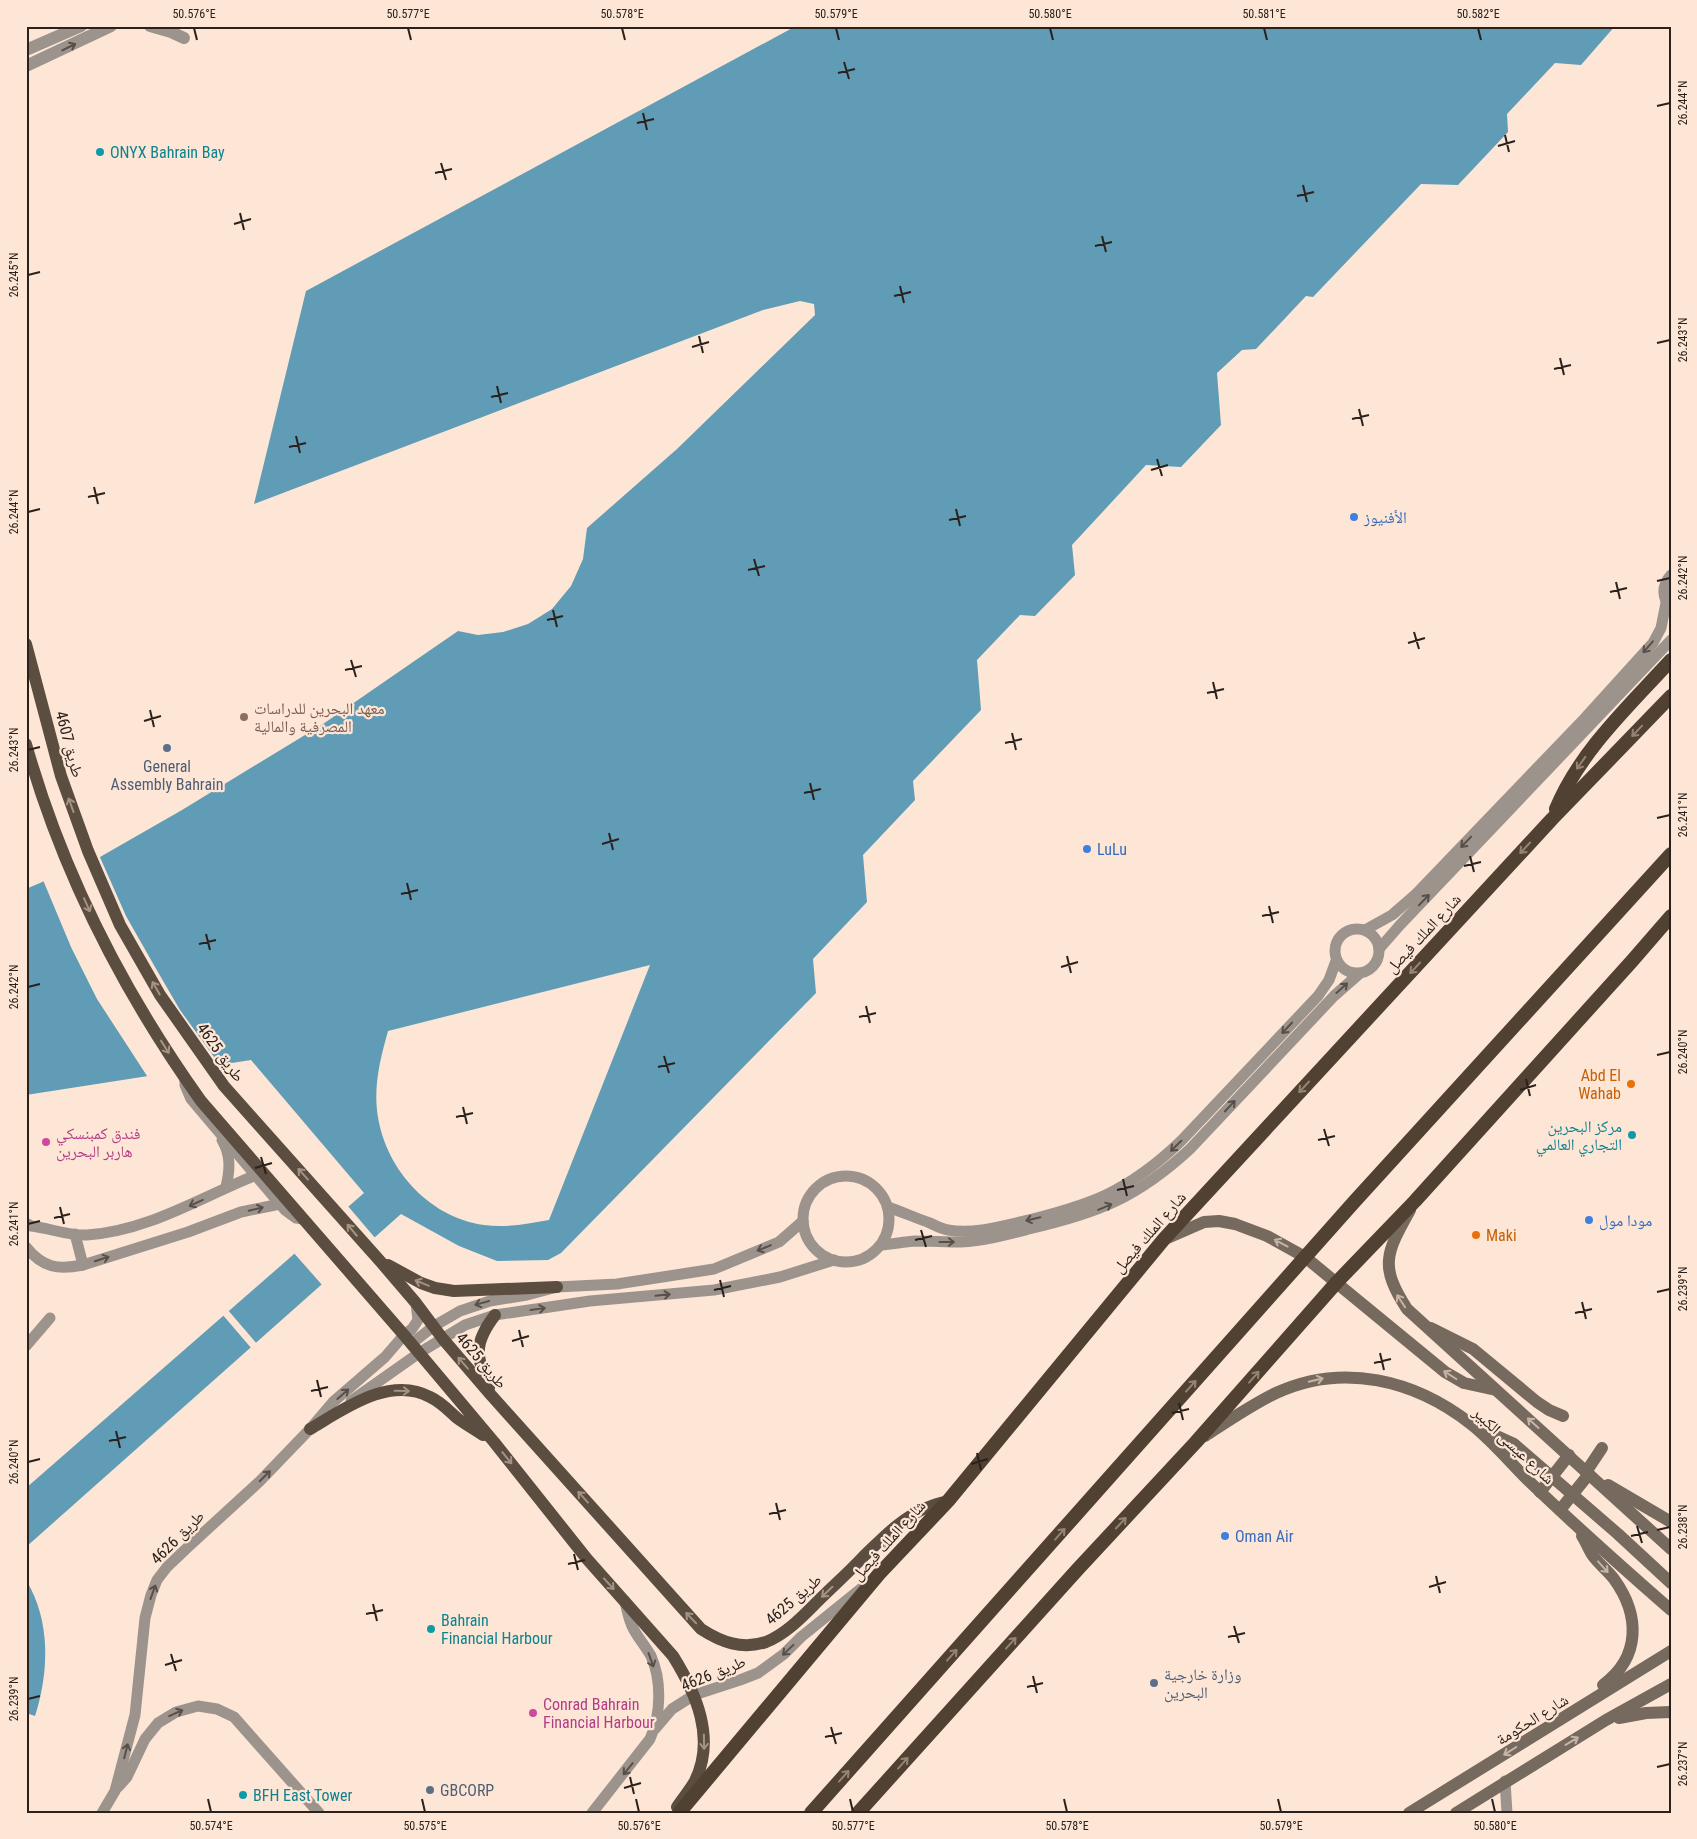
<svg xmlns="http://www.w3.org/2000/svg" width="1697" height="1839" font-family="'Roboto Condensed','Noto Naskh Arabic',sans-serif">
  <rect width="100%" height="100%" fill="#fee6d6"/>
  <!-- water -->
  <g fill="#609cb5" fill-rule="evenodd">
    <path d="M796 26H1615L1581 65 1555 63 1507 114 1508 132 1458 185 1421 184 1313 297 1306 296 1256 349 1242 350 1217 373 1221 425 1181 467 1146 465 1072 545 1075 575 1035 616 1020 615 977 660 981 710 913 781 915 800 863 855 867 902 813 959 816 993 561 1253 548 1260 497 1261 459 1246 401 1214 26 1547V1488L364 1193 251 1060 26 1095V889L100 857 182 810 323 724 458 631 478 635 503 632 528 624 552 609 571 586 583 559 587 528 677 449 815 315 814 304 800 301 763 310 254 504 306 291ZM650 965 549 1220C527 1224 506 1228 484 1225 427 1217 383 1166 377 1110 374 1083 381 1056 388 1031Z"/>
    <path d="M26 1580C51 1621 49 1672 35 1716L26 1713Z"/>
  </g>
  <!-- pier -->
  <g fill="#fee6d6">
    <polygon points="99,855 126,916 155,967 180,1010 222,1068 149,1079 97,999 71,947 43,880"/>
    <polygon points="347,1205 376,1239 323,1286 293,1252"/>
    <polygon points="227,1309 257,1344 252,1349 222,1314"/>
  </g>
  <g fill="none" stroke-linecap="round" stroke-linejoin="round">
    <!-- minor -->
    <g stroke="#9c948c" stroke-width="11">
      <path d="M1671 575C1661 586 1662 598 1671 609"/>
      <circle cx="1357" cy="951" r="22"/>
      <polyline points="1365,930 1392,915 1415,895 1585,718 1653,643 1661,628 1666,603"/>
      <polyline points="1379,949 1400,925 1671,640"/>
      <polyline points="185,1080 185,1085 191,1099 285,1210 296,1218 303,1219"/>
      <path d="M222 1140C231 1155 230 1170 226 1187"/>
      <circle cx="846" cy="1219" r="43"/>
      <path d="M888 1207C902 1212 916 1218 930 1223 936 1226 942 1229 948 1230 970 1234 995 1228 1016 1223 1088 1206 1127 1193 1181 1141L1318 996 1329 980 1336 961"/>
      <path d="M26 1223 31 1226C49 1228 69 1236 87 1235 148 1231 201 1197 256 1175"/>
      <polyline points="75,1234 83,1265"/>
      <path d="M881 1245C892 1244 904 1242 915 1241 930 1241 946 1242 961 1242 984 1241 1006 1235 1029 1229 1098 1213 1137 1198 1190 1149L1334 996 1359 974"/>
      <path d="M26 1247C43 1268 58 1270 83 1265L188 1232 241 1212 280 1204"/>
      <polyline points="411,1344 434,1326 460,1311 490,1301 527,1295 557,1287 617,1284 714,1269 779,1242 803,1221"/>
      <polyline points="26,1346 50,1318"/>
      <polyline points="351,1401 419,1353 465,1325 495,1315 590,1301 714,1290 780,1277 834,1260"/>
      <polyline points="655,1729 672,1709 694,1695 740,1680 758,1673 784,1654 801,1637 863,1587"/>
      <polyline points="1505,1781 1507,1813"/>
      <polyline points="118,1787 127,1777 145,1739 158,1723 176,1712 198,1706 217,1709 234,1717 319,1813"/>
      <polyline points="102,1813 115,1791 135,1715 145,1618 151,1595 157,1580 167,1567 188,1547 260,1481 310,1429 333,1402 385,1357 404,1335 412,1329 418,1320 416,1303"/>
      <path d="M592 1813 650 1739C661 1715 662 1681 651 1656 646 1647 639 1639 634 1630 629 1622 627 1611 625 1601"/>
    </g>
    <!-- tertiary -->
    <g stroke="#9c948c" stroke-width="12">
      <polyline points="150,26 171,32 184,38"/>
      <polyline points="26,50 81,26"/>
      <polyline points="26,66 111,26"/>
    </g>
    <!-- secondary -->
    <g stroke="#766a5f" stroke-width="12">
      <path d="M1410 1210C1386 1253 1379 1266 1407 1309L1671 1549"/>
      <polyline points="1165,1239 1204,1222 1219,1221 1235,1224 1267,1236 1305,1257 1445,1372 1464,1383 1496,1390"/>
      <polyline points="1431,1328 1473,1349 1537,1402 1549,1410 1563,1416"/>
      <polyline points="1479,1428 1514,1444 1618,1534 1671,1583"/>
      <path d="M1205 1436C1228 1421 1251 1405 1276 1393 1343 1362 1415 1380 1471 1424 1494 1442 1513 1466 1533 1485 1578 1528 1624 1569 1671 1610"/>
      <polyline points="1586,1472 1602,1448"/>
      <polyline points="1608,1485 1671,1522"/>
      <polyline points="1540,1492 1569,1455"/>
      <polyline points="1560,1510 1589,1474"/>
      <path d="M1582 1536C1586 1542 1589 1550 1593 1556 1599 1564 1608 1571 1614 1579 1640 1615 1641 1657 1603 1685"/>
      <polyline points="1619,1718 1646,1713 1671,1712"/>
      <polyline points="1409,1813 1671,1651"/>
      <polyline points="1456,1813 1606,1720 1671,1684"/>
    </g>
    <!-- primary -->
    <g stroke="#5b4d40" stroke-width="12">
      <path d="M26 644 61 776 88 851 120 925 160 995 224 1086 380 1261 416 1303 443 1339 491 1395 701 1629C721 1642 742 1650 766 1642 786 1634 802 1617 817 1602 832 1587 848 1573 863 1557 882 1539 901 1518 926 1508 933 1505 940 1503 948 1501"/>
      <path d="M26 744C62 872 124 993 201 1101L404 1335 494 1442 587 1559 673 1656C696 1693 716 1738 695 1781 690 1790 683 1798 677 1807"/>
      <polyline points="388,1265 421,1283 435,1288 454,1291 557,1287"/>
      <path d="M489 1388C476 1355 473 1344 495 1315"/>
      <path d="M310 1429C344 1409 390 1375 430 1397 441 1402 448 1410 457 1418 465 1424 474 1429 483 1435"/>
    </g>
    <!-- trunk -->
    <g stroke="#504133" stroke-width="14">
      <path d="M1556 809C1580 751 1629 706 1671 660"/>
      <polyline points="679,1813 879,1574 948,1501 1164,1239 1552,819 1671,696"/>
      <polyline points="811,1813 1354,1202 1671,854"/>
      <polyline points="858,1813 1077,1570 1196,1442 1337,1282 1415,1201 1632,961 1671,916"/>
    </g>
  </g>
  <!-- one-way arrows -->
  <defs><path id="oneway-shaft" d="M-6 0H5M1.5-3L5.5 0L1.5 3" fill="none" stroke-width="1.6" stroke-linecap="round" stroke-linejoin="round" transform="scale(1.25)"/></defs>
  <g stroke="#584f49">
    <use href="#oneway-shaft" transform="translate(69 47) rotate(-26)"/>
    <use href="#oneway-shaft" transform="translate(1648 647) rotate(131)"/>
    <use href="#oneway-shaft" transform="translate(1466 842) rotate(134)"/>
    <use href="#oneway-shaft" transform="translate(1424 900) rotate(-46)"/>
    <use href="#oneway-shaft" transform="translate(1342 988) rotate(-42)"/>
    <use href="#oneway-shaft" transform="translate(1287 1028) rotate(133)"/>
    <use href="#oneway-shaft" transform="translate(1230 1106) rotate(-47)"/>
    <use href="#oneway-shaft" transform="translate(1176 1146) rotate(136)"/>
    <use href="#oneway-shaft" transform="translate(196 1203) rotate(155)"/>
    <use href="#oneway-shaft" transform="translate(1105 1207) rotate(-23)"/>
    <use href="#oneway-shaft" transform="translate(256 1209) rotate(-13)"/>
    <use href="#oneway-shaft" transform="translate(1033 1219) rotate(167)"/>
    <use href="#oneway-shaft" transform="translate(947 1242)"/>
    <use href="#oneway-shaft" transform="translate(764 1248) rotate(158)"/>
    <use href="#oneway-shaft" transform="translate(102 1259) rotate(-18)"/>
    <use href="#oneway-shaft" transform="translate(663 1295) rotate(-6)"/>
    <use href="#oneway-shaft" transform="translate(482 1303) rotate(165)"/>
    <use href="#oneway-shaft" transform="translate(538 1309) rotate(-8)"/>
    <use href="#oneway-shaft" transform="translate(343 1394) rotate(-41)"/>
    <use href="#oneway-shaft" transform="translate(265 1476) rotate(-45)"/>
    <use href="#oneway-shaft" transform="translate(153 1592) rotate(-70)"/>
    <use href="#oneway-shaft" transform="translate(788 1650) rotate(137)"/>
    <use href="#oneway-shaft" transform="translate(651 1660) rotate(70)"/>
    <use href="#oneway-shaft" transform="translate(176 1713) rotate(-24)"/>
    <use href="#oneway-shaft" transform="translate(126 1751) rotate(-76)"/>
    <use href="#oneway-shaft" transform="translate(628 1769) rotate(129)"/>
  </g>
  <g stroke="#968374">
    <use href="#oneway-shaft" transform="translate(1637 731) rotate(134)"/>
    <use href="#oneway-shaft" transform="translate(1581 763) rotate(125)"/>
    <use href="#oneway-shaft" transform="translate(1525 848) rotate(133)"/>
    <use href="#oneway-shaft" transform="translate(1415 968) rotate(133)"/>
    <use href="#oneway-shaft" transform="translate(1304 1087) rotate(133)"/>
    <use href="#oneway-shaft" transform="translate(1254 1377) rotate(-49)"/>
    <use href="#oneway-shaft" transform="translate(1191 1386) rotate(-48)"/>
    <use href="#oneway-shaft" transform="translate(1121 1523) rotate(-47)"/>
    <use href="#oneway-shaft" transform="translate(1060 1534) rotate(-48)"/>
    <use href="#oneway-shaft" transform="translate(1011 1643) rotate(-48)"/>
    <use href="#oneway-shaft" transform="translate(952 1655) rotate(-48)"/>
    <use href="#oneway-shaft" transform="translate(903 1763) rotate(-48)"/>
    <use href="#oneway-shaft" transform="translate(844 1776) rotate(-48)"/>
  </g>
  <g stroke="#a49284">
    <use href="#oneway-shaft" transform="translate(71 805) rotate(-110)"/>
    <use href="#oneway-shaft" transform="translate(87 905) rotate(66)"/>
    <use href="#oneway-shaft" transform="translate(156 988) rotate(-120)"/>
    <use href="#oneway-shaft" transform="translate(165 1047) rotate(58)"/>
    <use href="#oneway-shaft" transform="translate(303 1174) rotate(-132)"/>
    <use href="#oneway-shaft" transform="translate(352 1230) rotate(-130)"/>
    <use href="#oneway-shaft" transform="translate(422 1283) rotate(-158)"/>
    <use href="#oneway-shaft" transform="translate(463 1363) rotate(-131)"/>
    <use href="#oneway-shaft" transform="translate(402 1391) rotate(1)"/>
    <use href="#oneway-shaft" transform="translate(507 1458) rotate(51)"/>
    <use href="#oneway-shaft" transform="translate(583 1497) rotate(-132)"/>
    <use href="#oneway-shaft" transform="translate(609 1584) rotate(48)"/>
    <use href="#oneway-shaft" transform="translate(827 1592) rotate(136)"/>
    <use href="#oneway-shaft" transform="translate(691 1618) rotate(-134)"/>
    <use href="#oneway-shaft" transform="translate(704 1742) rotate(89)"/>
  </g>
  <g stroke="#c8b4a6">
    <use href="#oneway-shaft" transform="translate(1281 1243) rotate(-152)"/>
    <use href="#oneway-shaft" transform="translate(1401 1301) rotate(-123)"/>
    <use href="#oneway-shaft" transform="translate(1450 1375) rotate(-148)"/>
    <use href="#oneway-shaft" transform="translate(1316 1380) rotate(-14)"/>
    <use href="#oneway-shaft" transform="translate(1533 1423) rotate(-138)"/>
    <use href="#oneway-shaft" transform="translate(1603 1567) rotate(48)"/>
    <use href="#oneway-shaft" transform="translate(1572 1741) rotate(-31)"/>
    <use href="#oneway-shaft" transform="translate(1510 1751) rotate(148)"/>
  </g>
  <!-- ticks -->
  <path fill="none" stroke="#2a211c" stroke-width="2" d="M194 28 197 40M408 28 411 40M622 28 625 40M836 28 839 40M1050 28 1053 40M1264 28 1267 40M1478 28 1481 40M844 62 849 79M838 73 855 69M1657 106 1670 103M643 113 647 130M637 123 654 119M1505 135 1509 152M1498 146 1515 141M441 163 446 180M435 173 452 169M1303 185 1307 202M1297 196 1314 192M240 213 244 230M234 224 251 219M1102 236 1106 252M1095 246 1112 242M28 275 40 272M900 286 904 303M894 296 911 292M699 336 703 353M1657 343 1670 340M692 347 709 342M1560 358 1564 375M1554 369 1571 365M497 386 501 403M491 397 508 393M1359 409 1363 426M1352 419 1369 415M296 436 300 453M289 447 306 443M1157 459 1162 476M1151 470 1168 465M94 487 98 504M88 497 105 493M956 509 960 526M28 512 40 509M949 520 966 516M754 559 759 576M748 570 765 566M1657 581 1670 578M1616 582 1620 599M1610 592 1627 588M553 610 557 627M547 620 563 616M1414 632 1419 649M1408 643 1425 638M351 660 356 677M345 670 362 666M1213 682 1217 699M1207 693 1224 689M150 710 154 727M144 721 161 716M1012 733 1016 750M1005 743 1022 739M28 750 40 747M810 783 814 800M804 793 821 789M1657 818 1670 815M609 833 613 850M602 844 619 839M1470 856 1474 872M1464 866 1481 862M407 883 411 900M401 894 418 890M1269 906 1273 923M1262 916 1279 912M206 934 210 950M199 944 216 940M1067 956 1071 973M1061 967 1078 962M28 987 40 984M866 1006 870 1023M859 1017 876 1013M1657 1055 1670 1052M664 1056 669 1073M658 1067 675 1063M1526 1079 1530 1096M1520 1090 1536 1085M463 1107 467 1124M456 1117 473 1113M1324 1129 1329 1146M1318 1140 1335 1136M261 1157 266 1174M255 1168 272 1163M1123 1179 1127 1196M1117 1190 1134 1186M60 1207 64 1224M54 1218 70 1214M28 1224 40 1221M921 1230 926 1247M915 1240 932 1236M720 1280 724 1297M714 1290 731 1286M1657 1292 1670 1289M1582 1302 1586 1319M1575 1313 1592 1309M519 1330 523 1347M512 1341 529 1336M1380 1353 1384 1370M1374 1363 1391 1359M317 1380 321 1397M311 1391 328 1387M1179 1403 1183 1420M1172 1413 1189 1409M116 1431 120 1448M109 1441 126 1437M977 1453 981 1470M28 1462 40 1459M971 1464 988 1459M776 1503 780 1520M769 1514 786 1510M1637 1526 1642 1543M1657 1530 1670 1527M1631 1536 1648 1532M574 1554 578 1570M568 1564 585 1560M1436 1576 1440 1593M1429 1587 1446 1582M373 1604 377 1621M366 1614 383 1610M1234 1626 1239 1643M1228 1637 1245 1633M171 1654 176 1671M165 1665 182 1660M1033 1676 1037 1693M1027 1687 1043 1683M28 1699 40 1696M831 1727 836 1744M825 1737 842 1733M1657 1767 1670 1764M630 1777 634 1794M624 1788 641 1783M208 1799 211 1812M422 1799 425 1812M636 1799 639 1812M850 1799 853 1812M1064 1799 1067 1812M1278 1799 1281 1812M1492 1799 1495 1812"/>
  <!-- markers -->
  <g fill="#0f9aa8" stroke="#fee6d6" stroke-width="2">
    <circle cx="100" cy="152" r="5"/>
    <circle cx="1632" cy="1135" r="5"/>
    <circle cx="431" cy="1629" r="5"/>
    <circle cx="243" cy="1795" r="5"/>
  </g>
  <g fill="#3f7fe0" stroke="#fee6d6" stroke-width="2">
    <circle cx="1354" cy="517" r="5"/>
    <circle cx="1087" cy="849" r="5"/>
    <circle cx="1589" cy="1220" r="5"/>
    <circle cx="1225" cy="1536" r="5"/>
  </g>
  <circle fill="#8d6e63" stroke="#fee6d6" stroke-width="2" cx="244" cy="717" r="5"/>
  <g fill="#5c6f8a" stroke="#fee6d6" stroke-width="2">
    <circle cx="167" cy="748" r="5"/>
    <circle cx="1154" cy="1683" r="5"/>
    <circle cx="430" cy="1790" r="5"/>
  </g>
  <g fill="#e8710a" stroke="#fee6d6" stroke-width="2">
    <circle cx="1631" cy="1084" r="5"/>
    <circle cx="1476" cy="1235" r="5"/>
  </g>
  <g fill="#d1479c" stroke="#fee6d6" stroke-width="2">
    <circle cx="46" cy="1142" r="5"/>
    <circle cx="533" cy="1713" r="5"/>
  </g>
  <g text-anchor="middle" stroke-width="4.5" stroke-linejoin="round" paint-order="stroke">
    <!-- culture labels -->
    <g font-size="16" fill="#0d838f" stroke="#fee6d6" text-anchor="start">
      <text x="110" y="158">ONYX Bahrain Bay</text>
      <text x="1622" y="1132" text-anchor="end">مركز البحرين<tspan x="1622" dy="18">التجاري العالمي</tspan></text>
      <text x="441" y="1626">Bahrain<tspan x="441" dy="18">Financial Harbour</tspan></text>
      <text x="253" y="1801">BFH East Tower</text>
    </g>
    <!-- shop labels -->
    <g font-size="16" fill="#366cbe" stroke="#fee6d6" text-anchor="start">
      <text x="1364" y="523">الأفنيوز</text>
      <text x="1097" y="855">LuLu</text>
      <text x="1599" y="1226">مودا مول</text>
      <text x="1235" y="1542">Oman Air</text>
    </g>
    <!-- education labels -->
    <g font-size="16" fill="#785e54" stroke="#fee6d6" text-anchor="start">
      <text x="254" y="714">معهد البحرين للدراسات<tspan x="254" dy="18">المصرفية والمالية</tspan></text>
    </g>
    <!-- street labels -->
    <g font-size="16" fill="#2a211c" stroke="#fee6d6">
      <text transform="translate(70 744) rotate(75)" y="6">طريق 4607</text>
      <text transform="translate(1423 933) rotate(-47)" y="6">شارع الملك فيصل</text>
      <text transform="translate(221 1052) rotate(54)" y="6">طريق 4625</text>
      <text transform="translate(1149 1232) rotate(-49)" y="6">شارع الملك فيصل</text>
      <text transform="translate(482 1360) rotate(49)" y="6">طريق 4625</text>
      <text transform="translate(1514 1445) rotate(43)" y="6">شارع عيسى الكبير</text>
      <text transform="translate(177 1537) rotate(-45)" y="6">طريق 4626</text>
      <text transform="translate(888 1540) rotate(-48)" y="6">شارع الملك فيصل</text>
      <text transform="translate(793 1599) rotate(-41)" y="6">طريق 4625</text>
      <text transform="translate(713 1673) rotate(-22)" y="6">طريق 4626</text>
      <text transform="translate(1532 1719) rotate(-32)" y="6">شارع الحكومة</text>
    </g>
    <!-- service labels -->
    <g font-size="16" fill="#4e5e75" stroke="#fee6d6" text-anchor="start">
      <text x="167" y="772" text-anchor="middle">General<tspan x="167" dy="18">Assembly Bahrain</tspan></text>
      <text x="1164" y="1680">وزارة خارجية<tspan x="1164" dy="18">البحرين</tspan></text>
      <text x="440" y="1796">GBCORP</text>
    </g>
    <!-- food labels -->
    <g font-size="16" fill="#c56008" stroke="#fee6d6" text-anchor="end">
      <text x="1621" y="1081">Abd El<tspan x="1621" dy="18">Wahab</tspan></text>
      <text x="1486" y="1241" text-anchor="start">Maki</text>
    </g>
    <!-- hotel labels -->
    <g font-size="16" fill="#b23c85" stroke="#fee6d6" text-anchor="start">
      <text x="56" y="1139">فندق كمبنسكي<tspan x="56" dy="18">هاربر البحرين</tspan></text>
      <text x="543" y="1710">Conrad Bahrain<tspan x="543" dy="18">Financial Harbour</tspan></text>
    </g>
  </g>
  <!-- border -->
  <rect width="1697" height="1839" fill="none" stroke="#fee6d6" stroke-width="55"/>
  <rect x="28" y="28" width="1642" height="1784" fill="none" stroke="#2a211c" stroke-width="2"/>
  <g font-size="12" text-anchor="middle" fill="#2a211c">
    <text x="194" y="18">50.576°E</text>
    <text x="408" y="18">50.577°E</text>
    <text x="622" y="18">50.578°E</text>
    <text x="836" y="18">50.579°E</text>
    <text x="1050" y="18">50.580°E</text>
    <text x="1264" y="18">50.581°E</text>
    <text x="1478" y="18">50.582°E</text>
    <text transform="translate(1683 103) rotate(-90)" y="4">26.244°N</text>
    <text transform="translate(14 275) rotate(-90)" y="4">26.245°N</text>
    <text transform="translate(1683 340) rotate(-90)" y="4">26.243°N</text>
    <text transform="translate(14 512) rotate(-90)" y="4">26.244°N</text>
    <text transform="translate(1683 578) rotate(-90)" y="4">26.242°N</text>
    <text transform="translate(14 750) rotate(-90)" y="4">26.243°N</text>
    <text transform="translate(1683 815) rotate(-90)" y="4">26.241°N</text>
    <text transform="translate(14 987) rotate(-90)" y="4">26.242°N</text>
    <text transform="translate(1683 1052) rotate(-90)" y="4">26.240°N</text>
    <text transform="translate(14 1224) rotate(-90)" y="4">26.241°N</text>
    <text transform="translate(1683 1289) rotate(-90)" y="4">26.239°N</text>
    <text transform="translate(14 1462) rotate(-90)" y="4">26.240°N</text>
    <text transform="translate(1683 1527) rotate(-90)" y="4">26.238°N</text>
    <text transform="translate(14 1699) rotate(-90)" y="4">26.239°N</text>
    <text transform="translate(1683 1764) rotate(-90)" y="4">26.237°N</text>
    <text x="211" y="1830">50.574°E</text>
    <text x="425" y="1830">50.575°E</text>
    <text x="639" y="1830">50.576°E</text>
    <text x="853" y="1830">50.577°E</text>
    <text x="1067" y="1830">50.578°E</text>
    <text x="1281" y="1830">50.579°E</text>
    <text x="1495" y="1830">50.580°E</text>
  </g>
</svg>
